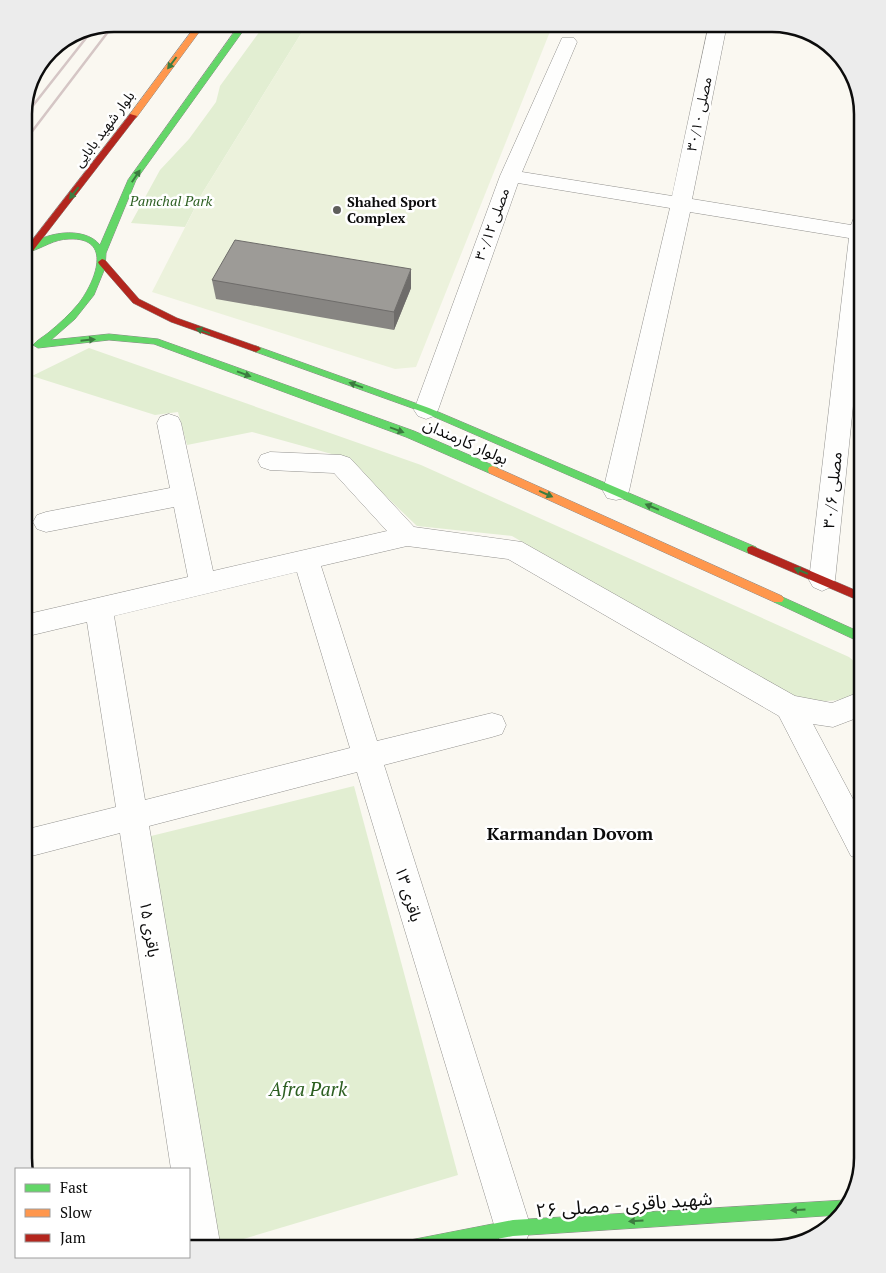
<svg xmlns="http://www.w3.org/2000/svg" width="886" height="1273" font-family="'PT Serif','Noto Sans Arabic',serif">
  <rect width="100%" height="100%" fill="#faf8f1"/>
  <!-- green -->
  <g fill="#e2eed2">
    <polygon points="265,24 307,24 203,192 185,227 131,223 160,170 189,139 216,102 220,86"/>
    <path d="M89 348 421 465 849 657 862 668V687C841 709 807 700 783 693L512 536 417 526 346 458 252 432 187 445 178 412 155 415 32 376Z"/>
    <polygon points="354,786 458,1175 210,1249 147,837"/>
  </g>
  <!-- pitch -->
  <polygon fill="#ecf2dc" points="307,24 553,24 416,367 395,369 152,292 203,192"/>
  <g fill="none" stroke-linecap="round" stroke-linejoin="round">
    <!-- street casing -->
    <g stroke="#93928f" stroke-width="1">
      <g id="street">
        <polygon points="709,24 727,24 692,199 851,225 855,215 862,214 862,319 835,580 831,587 822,591 813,587 809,580 849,238 690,212 629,491 625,498 616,500 607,498 603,491 670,208 518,183 438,410 434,416 426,419 418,416 414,410 500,176 562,38 574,38 577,42 522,172 672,196"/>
        <path d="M169 414 178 417 181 423 213 571 387 531 334 473 270 470 261 467 258 461 261 455 270 452 341 455 350 458 414 527 522 542 795 696 832 703 862 691V716L833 727 813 724 862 816V860L851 856 779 716 508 559 407 546 321 566 377 741 492 713 502 716 506 725 502 734 492 737 384 765 531 1228 526 1241 513 1246 500 1241 495 1228 357 772 149 826 221 1249H189V1169H171L120 833 24 858V830L116 807 87 622 24 637V615L188 577 174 507 46 532 37 529 33 522 37 515 46 512 170 488 157 423 160 417ZM297 572 350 748 145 800 114 616Z"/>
      </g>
    </g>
    <!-- fast casing -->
    <g stroke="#8a8986" stroke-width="1">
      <g id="fast">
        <path d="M240 24H248L136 180 106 253 105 268 94 295 75 319 51 340 109 334 158 339 414 431 497 467 498 470 497 473H489L406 437 154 344 109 340 38 348 33 345C37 340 43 337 48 333 59 324 70 314 79 303 95 282 114 237 69 239 54 239 43 248 29 252L25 249C42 232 84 225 100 245L128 180Z"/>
        <polygon points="256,346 429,408 756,547 757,550 756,553 748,553 423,412 253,351 251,349"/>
        <polygon points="778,595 862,633 862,643 774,602 772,599 774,596"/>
        <polygon points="847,1200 851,1201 850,1204 839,1215 513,1236 443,1249 397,1249 400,1244 405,1241 513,1220"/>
      </g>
    </g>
    <!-- slow casing -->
    <g stroke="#8a8986" stroke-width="1">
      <g id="slow">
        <polygon points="197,24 205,24 136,118 130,118 130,114"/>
        <polygon points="493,466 782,596 784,599 782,602 774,602 489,473 488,470 489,467"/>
      </g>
    </g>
    <!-- jam casing -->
    <g stroke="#8a8986" stroke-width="1">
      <g id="jam">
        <polygon points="130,114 137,116 32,252 26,252 26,248"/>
        <polygon points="102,259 105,260 139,299 177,318 259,347 261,349 256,352 253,351 171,322 133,303 99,264 98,262"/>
        <polygon points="752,546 862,593 862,602 748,553 747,550 748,547"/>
      </g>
    </g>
    <!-- street -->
    <use href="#street" fill="#fefefd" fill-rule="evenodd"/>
    <!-- fast -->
    <use href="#fast" fill="#63d668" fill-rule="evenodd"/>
    <!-- slow -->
    <use href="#slow" fill="#ff974d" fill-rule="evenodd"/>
    <!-- jam -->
    <use href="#jam" fill="#b3261e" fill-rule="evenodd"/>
    <!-- rail -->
    <g stroke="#d5c6c5" stroke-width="2.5">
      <polyline points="24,117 90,33"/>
      <polyline points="24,142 114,24"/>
    </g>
  </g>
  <!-- wall -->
  <polygon fill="#878582" points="212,280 411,288 394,330 216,299"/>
  <!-- shaded-wall -->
  <polygon fill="#6e6c6a" points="411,269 411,288 394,330 394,312"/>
  <!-- building -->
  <polygon fill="#9d9b97" stroke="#6e6c6a" points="235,240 411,269 394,312 212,280"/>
  <!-- one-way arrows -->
  <defs><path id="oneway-solid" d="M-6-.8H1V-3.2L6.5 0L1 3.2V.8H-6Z" transform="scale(1.25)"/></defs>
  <g fill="#3c7b3f">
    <use href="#oneway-solid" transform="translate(172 63) rotate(127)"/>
    <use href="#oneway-solid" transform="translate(136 176) rotate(-56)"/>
    <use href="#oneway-solid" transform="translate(74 193) rotate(128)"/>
    <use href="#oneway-solid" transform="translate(203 331) rotate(-160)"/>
    <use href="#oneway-solid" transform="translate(88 340) rotate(-6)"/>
    <use href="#oneway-solid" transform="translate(244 374) rotate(20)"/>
    <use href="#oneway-solid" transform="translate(356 385) rotate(-160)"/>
    <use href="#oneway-solid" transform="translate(397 430) rotate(20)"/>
    <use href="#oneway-solid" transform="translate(546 494) rotate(24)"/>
    <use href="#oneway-solid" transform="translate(652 507) rotate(-157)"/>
    <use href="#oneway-solid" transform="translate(801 571) rotate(-157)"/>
    <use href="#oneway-solid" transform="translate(798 1210) rotate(176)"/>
    <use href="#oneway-solid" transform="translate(636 1221) rotate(176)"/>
  </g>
  <!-- markers -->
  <circle fill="#5f5f5c" stroke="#fff" stroke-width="2" cx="337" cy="210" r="5"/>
  <g text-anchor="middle" stroke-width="5" stroke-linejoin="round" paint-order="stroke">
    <!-- far-street labels -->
    <g font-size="14" fill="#0c0c0c" stroke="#fff">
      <text transform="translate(699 114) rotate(-78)" y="5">مصلی ۳۰/۱۰</text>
      <text transform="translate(104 129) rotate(-53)" y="5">بلوار شهید بابایی</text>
      <text transform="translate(492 224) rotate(-70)" y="5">مصلی ۳۰/۱۲</text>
    </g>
    <!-- far-park labels -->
    <g font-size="14" font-style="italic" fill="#2d5f22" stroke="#fff">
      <text x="171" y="206">Pamchal Park</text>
    </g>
    <!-- far-poi labels -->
    <g font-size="14" font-weight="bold" fill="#0c0c0c" stroke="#fff" text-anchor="start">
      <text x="347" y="207">Shahed Sport<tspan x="347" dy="16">Complex</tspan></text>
    </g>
    <!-- street labels -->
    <g font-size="16" fill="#0c0c0c" stroke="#fff">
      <text transform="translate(466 441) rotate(24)" y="6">بولوار کارمندان</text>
      <text transform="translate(832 490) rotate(-84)" y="6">مصلی ۳۰/۶</text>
      <text transform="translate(409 894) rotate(73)" y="6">باقری ۱۳</text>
      <text transform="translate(150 929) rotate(81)" y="6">باقری ۱۵</text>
    </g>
    <!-- neighbourhood labels -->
    <g font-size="18" font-weight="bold" fill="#0c0c0c" stroke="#fff">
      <text x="570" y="840">Karmandan Dovom</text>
    </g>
    <!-- near-park labels -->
    <g font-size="19" font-style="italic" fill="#2d5f22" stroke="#fff">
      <text x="308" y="1096">Afra Park</text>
    </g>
    <!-- near-street labels -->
    <g font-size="19" fill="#0c0c0c" stroke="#fff">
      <text transform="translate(624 1204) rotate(-4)" y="7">شهید باقری - مصلی ۲۶</text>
    </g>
  </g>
  <!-- crop -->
  <path d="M0 0H886V1273H0ZM114 32H772A82 82 0 0 1 854 114V1158A82 82 0 0 1 772 1240H114A82 82 0 0 1 32 1158V114A82 82 0 0 1 114 32Z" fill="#ececec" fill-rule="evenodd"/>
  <path fill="none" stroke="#0c0c0c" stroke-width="2.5" d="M114 32H772A82 82 0 0 1 854 114V1158A82 82 0 0 1 772 1240H114A82 82 0 0 1 32 1158V114A82 82 0 0 1 114 32Z"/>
  <!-- legend -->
  <rect x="15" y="1168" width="175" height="90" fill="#ffffff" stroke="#9e9e9e"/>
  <rect x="25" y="1184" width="25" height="8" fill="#63d668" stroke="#9e9e9e"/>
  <text x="60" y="1193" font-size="15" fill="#0c0c0c">Fast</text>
  <rect x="25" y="1209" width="25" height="8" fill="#ff974d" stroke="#9e9e9e"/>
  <text x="60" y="1218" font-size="15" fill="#0c0c0c">Slow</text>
  <rect x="25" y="1234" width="25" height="8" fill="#b3261e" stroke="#9e9e9e"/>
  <text x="60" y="1243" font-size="15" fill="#0c0c0c">Jam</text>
</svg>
